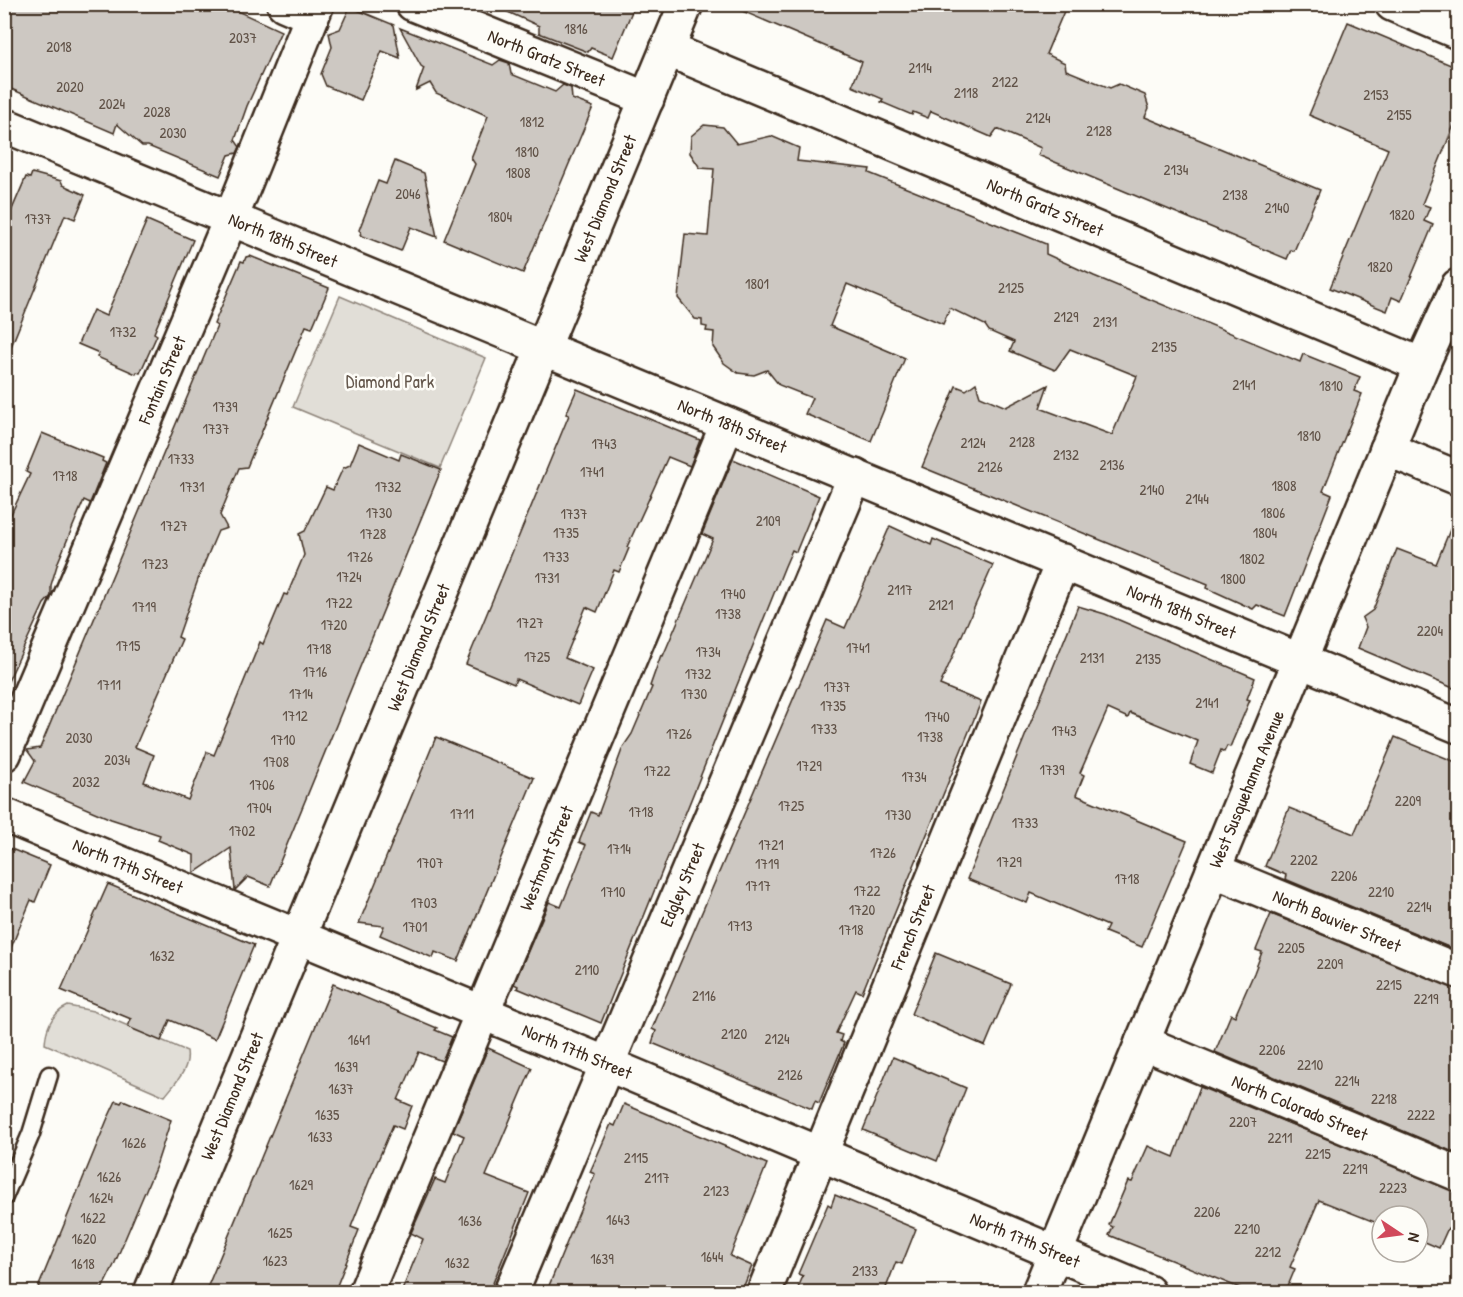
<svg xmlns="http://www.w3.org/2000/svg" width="1463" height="1297" font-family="'Patrick Hand',sans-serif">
  <rect width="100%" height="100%" fill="#fdfcf7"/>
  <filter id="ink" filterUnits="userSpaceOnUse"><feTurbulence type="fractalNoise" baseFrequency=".0167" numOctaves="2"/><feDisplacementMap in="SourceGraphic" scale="12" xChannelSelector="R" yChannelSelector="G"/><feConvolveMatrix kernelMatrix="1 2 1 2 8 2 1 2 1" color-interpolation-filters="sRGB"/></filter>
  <g filter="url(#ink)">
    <!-- green -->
    <g fill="#e1ded7" stroke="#8e847a" stroke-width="1.5">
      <polygon points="340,296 486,358 440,468 293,407"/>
      <path d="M68 1006 93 1011 187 1051C190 1069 176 1082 165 1096L45 1044C46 1028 52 1013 68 1006Z"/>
    </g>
    <!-- building -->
    <g fill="#cdc8c2" stroke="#3b2a1e" stroke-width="1.5">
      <polygon points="4,4 222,4 281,31 247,106 235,140 240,147 237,153 229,155 220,176 148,146 142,146 117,124 114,133 4,86"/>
      <polygon points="490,4 635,4 613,57 591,48 588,52 539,33 539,26"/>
      <polygon points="726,4 1067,4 1046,54 1065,63 1066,70 1110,88 1119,84 1145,95 1149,108 1145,117 1320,190 1294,251 1291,250 1287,259 1038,155 1041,148 997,129 991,137 931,111 928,118 913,112 912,115 881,102 883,99 852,86 862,62"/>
      <polygon points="350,7 394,25 400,58 382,51 361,100 326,86 321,74 332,47 329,33 340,29"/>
      <polygon points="1348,22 1458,68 1458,115 1422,204 1430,207 1424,221 1433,225 1401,301 1392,297 1387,311 1330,288 1388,149 1309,115"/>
      <polygon points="400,28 493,65 500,60 509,63 511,74 555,92 563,85 571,88 572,99 593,107 523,273 444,240 475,164 471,158 488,116 436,93 430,83 416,90 424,68 421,66"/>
      <polygon points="704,125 723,127 737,144 771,136 799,148 797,161 870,169 869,173 1046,244 1046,254 1094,276 1300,362 1303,354 1360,377 1354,391 1362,394 1323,491 1332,495 1285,616 1257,605 1253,609 1207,588 1208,584 922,467 956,386 966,390 976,383 980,396 1006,407 1048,385 1040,408 1112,435 1137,376 1070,349 1055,370 1010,351 1014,342 989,331 985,325 950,308 943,324 847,284 830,326 905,358 871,441 805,414 812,398 779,385 767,370 754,375 738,373 724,363 713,347 714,332 706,331 707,327 702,326 702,320 695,319 678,298 685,234 708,236 714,169 700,168 690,153 691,136"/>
      <polygon points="395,161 424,173 437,237 411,227 401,251 360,235 361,232 359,230 378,181 386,184"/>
      <polygon points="32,173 61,181 63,185 85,195 75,219 65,215 6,359 4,228 26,177 30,178"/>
      <polygon points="147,220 193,240 154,333 157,335 140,373 137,372 136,374 97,357 99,353 78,344 93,310 106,316"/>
      <polygon points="250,256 329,288 312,328 306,326 247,467 239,468 220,515 227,528 218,531 201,571 178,637 182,639 135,747 154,755 144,782 188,800 207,752 214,755 260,642 263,644 284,594 287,595 304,555 299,534 305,531 326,487 333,490 343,468 350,465 359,443 399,460 401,454 441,470 270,886 248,877 235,890 231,848 194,873 194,855 158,840 160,835 111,819 24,782 35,761 27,750 40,748 217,326 214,324 241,261 244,262 246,257"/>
      <polygon points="577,389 700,440 690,466 668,457 627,547 629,548 619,572 614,570 597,612 586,607 565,658 593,670 578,705 516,679 514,684 466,664 569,415 566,414"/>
      <polygon points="42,433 103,458 102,461 106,463 90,503 84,500 58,562 51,585 51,596 44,604 4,690 4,529 30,474 26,472"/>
      <polygon points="733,459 819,496 796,552 792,550 785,566 601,1023 517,988 518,986 514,984 549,902 561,907 586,845 579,842 591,812 598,815 623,747 632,734 652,687 650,686 661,655 663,656 713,539 702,534"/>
      <polygon points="1458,510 1458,690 1358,648 1366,627 1362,618 1373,610 1397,549 1436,564"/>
      <polygon points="890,526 931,545 933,539 993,565 940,685 981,702 862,993 856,990 836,1033 842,1035 840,1041 844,1043 819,1103 815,1101 812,1109 652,1043 656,1031 652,1029 827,620 845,628"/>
      <polygon points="1078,606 1105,614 1255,678 1247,699 1250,700 1230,747 1227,746 1224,752 1221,750 1212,773 1190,764 1198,741 1130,713 1128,718 1108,709 1080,773 1084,775 1076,795 1187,841 1142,947 1105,932 1108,926 1031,893 1027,903 967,879"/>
      <polygon points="436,737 534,778 458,961 435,952 433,958 380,935 384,926 359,923"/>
      <polygon points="1395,737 1458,763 1458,951 1285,879 1286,875 1265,866 1289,808 1354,834"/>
      <polygon points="4,846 50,865 35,902 31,900 5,962"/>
      <polygon points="108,884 254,945 215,1039 170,1020 161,1041 128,1027 131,1019 61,990"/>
      <polygon points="1271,914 1458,989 1458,1154 1215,1052 1231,1014 1235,1016 1254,973 1262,952 1256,950"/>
      <polygon points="936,953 1011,984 985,1046 911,1014"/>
      <polygon points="333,984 437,1028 435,1030 452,1037 442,1061 419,1052 398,1100 412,1106 403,1129 393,1125 370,1179 351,1227 359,1230 334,1293 205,1293"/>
      <polygon points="488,1048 532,1068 486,1176 529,1193 489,1293 401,1293 423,1239 411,1233 435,1179 445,1183 464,1136 453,1131"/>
      <polygon points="893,1057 966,1088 937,1161 863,1130"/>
      <polygon points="1200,1087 1458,1192 1458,1214 1452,1230 1448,1228 1439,1248 1418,1239 1418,1216 1382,1216 1382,1225 1319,1200 1290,1267 1295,1269 1285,1293 1252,1293 1109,1235 1113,1227 1109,1225 1128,1181 1132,1182 1148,1146 1174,1157"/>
      <polygon points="123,1100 171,1120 156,1166 114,1265 100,1293 36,1293 107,1120 116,1101 121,1103"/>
      <polygon points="624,1104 767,1164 730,1256 752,1266 741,1293 546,1293 595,1174 590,1172 611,1124 615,1126"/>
      <polygon points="835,1195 916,1229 902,1264 896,1262 884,1293 796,1293 803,1276 798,1274 828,1204 831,1206"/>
    </g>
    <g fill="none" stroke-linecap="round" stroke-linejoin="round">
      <!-- lane casing -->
      <g stroke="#3b2a1e" stroke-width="21">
        <polyline id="lane" points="4,1197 31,1134 49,1075"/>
      </g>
      <!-- street casing -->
      <g stroke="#3b2a1e" stroke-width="38">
        <g id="street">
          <polyline points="284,4 312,16"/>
          <path id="s1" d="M413 4 647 99"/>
          <polyline points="1392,4 1458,32"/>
          <path id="s2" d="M667 49 1422 365"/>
          <path id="s3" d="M4 125 1458 726"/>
          <polyline points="1387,449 1458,478"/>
          <path id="s4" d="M4 754 231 218 317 4"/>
          <path id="s5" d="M4 815 607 1064 1148 1292"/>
          <path id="s6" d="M1213 870 1458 971"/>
          <path id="s7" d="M1142 1042 1458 1174"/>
          <path id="s8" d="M366 1292 727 425"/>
          <path id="s9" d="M511 1292 855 476"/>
          <path id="s10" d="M764 1292 1063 561"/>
          <path id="s11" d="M1039 1292 1422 365 1458 286"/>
        </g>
      </g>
      <!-- secondary casing -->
      <g stroke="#3b2a1e" stroke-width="38">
        <g id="secondary">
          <path id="s12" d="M151 1292 686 4"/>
        </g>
      </g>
      <!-- lane -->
      <use href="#lane" stroke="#fdfcf7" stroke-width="16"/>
      <!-- street -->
      <use href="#street" stroke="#fdfcf7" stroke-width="33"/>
      <!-- secondary -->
      <use href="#secondary" stroke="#fdfcf7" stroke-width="33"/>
    </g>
  </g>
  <g text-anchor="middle" stroke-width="5" stroke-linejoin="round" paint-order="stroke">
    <!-- number labels -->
    <g font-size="15" fill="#605247">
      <text x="576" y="34">1816</text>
      <text x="243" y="43">2037</text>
      <text x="59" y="52">2018</text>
      <text x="920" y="73">2114</text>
      <text x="1005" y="87">2122</text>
      <text x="70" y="92">2020</text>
      <text x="966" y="98">2118</text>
      <text x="1376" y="100">2153</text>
      <text x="112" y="109">2024</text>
      <text x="157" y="117">2028</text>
      <text x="1399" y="120">2155</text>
      <text x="1038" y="123">2124</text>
      <text x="532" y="127">1812</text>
      <text x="1099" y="136">2128</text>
      <text x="173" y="138">2030</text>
      <text x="527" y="157">1810</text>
      <text x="1176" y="175">2134</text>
      <text x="518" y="178">1808</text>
      <text x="408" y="199">2046</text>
      <text x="1235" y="200">2138</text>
      <text x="1277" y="213">2140</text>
      <text x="1402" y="220">1820</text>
      <text x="500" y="222">1804</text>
      <text x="38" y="224">1737</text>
      <text x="1380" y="272">1820</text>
      <text x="757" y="289">1801</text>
      <text x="1011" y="293">2125</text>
      <text x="1066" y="322">2129</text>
      <text x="1105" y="327">2131</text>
      <text x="123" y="337">1732</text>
      <text x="1164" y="352">2135</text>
      <text x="1244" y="390">2141</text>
      <text x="1331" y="391">1810</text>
      <text x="225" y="412">1739</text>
      <text x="216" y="434">1737</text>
      <text x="1309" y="441">1810</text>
      <text x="1022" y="447">2128</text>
      <text x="973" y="448">2124</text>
      <text x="604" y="449">1743</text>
      <text x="1066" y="460">2132</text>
      <text x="181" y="464">1733</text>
      <text x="1112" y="470">2136</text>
      <text x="990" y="472">2126</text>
      <text x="592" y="477">1741</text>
      <text x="65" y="481">1718</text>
      <text x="1284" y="491">1808</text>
      <text x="192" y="492">1731</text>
      <text x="388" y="492">1732</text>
      <text x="1152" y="495">2140</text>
      <text x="1197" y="504">2144</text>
      <text x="379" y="518">1730</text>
      <text x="1273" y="518">1806</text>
      <text x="574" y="519">1737</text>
      <text x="768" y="526">2109</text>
      <text x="174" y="531">1727</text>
      <text x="566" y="538">1735</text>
      <text x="1265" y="538">1804</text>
      <text x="373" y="539">1728</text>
      <text x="360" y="562">1726</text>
      <text x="556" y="562">1733</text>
      <text x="1252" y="564">1802</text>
      <text x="155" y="569">1723</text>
      <text x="349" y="582">1724</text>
      <text x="547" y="583">1731</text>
      <text x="1233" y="584">1800</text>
      <text x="900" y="595">2117</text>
      <text x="733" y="599">1740</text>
      <text x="339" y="608">1722</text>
      <text x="941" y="610">2121</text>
      <text x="144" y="612">1719</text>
      <text x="728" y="619">1738</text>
      <text x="530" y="628">1727</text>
      <text x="334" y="630">1720</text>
      <text x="1430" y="636">2204</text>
      <text x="128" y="651">1715</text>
      <text x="858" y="653">1741</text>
      <text x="319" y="654">1718</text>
      <text x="708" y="657">1734</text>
      <text x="537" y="662">1725</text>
      <text x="1092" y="663">2131</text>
      <text x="1148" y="664">2135</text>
      <text x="315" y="677">1716</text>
      <text x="698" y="679">1732</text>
      <text x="109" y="690">1711</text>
      <text x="837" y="692">1737</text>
      <text x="301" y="699">1714</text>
      <text x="694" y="699">1730</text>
      <text x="1207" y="708">2141</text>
      <text x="833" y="711">1735</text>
      <text x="295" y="721">1712</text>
      <text x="937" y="722">1740</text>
      <text x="824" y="734">1733</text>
      <text x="1064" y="736">1743</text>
      <text x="679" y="739">1726</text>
      <text x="930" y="742">1738</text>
      <text x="79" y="743">2030</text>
      <text x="283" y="745">1710</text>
      <text x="117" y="765">2034</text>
      <text x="276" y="767">1708</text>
      <text x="809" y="771">1729</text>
      <text x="1052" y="775">1739</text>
      <text x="657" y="776">1722</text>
      <text x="914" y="782">1734</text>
      <text x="86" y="787">2032</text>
      <text x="262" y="790">1706</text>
      <text x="1408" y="806">2209</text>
      <text x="791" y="811">1725</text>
      <text x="259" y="813">1704</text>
      <text x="641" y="817">1718</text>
      <text x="462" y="819">1711</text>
      <text x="898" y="820">1730</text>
      <text x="1025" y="828">1733</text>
      <text x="242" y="836">1702</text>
      <text x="771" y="850">1721</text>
      <text x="619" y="854">1714</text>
      <text x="883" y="858">1726</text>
      <text x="1304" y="865">2202</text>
      <text x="1009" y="867">1729</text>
      <text x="430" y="868">1707</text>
      <text x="767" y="869">1719</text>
      <text x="1344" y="881">2206</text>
      <text x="1127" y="884">1718</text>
      <text x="758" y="891">1717</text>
      <text x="867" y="896">1722</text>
      <text x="613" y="897">1710</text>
      <text x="1381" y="897">2210</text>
      <text x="424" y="908">1703</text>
      <text x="1419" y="912">2214</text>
      <text x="862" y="915">1720</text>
      <text x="740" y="931">1713</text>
      <text x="415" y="932">1701</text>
      <text x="851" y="935">1718</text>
      <text x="1291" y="953">2205</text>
      <text x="162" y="961">1632</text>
      <text x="1330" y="969">2209</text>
      <text x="587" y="975">2110</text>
      <text x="1389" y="990">2215</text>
      <text x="704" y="1001">2116</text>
      <text x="1426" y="1004">2219</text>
      <text x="734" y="1039">2120</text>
      <text x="777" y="1044">2124</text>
      <text x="359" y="1045">1641</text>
      <text x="1272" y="1055">2206</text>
      <text x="1310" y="1070">2210</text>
      <text x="346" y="1072">1639</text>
      <text x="790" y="1080">2126</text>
      <text x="1347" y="1086">2214</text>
      <text x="341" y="1094">1637</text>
      <text x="1384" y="1104">2218</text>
      <text x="327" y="1120">1635</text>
      <text x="1421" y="1120">2222</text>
      <text x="1243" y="1127">2207</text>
      <text x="320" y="1142">1633</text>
      <text x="1280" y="1143">2211</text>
      <text x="134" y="1148">1626</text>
      <text x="1318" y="1159">2215</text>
      <text x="636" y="1163">2115</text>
      <text x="1355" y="1174">2219</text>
      <text x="109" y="1182">1626</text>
      <text x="657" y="1183">2117</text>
      <text x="301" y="1190">1629</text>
      <text x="1393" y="1193">2223</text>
      <text x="716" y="1196">2123</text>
      <text x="101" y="1203">1624</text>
      <text x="1207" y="1217">2206</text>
      <text x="93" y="1223">1622</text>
      <text x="618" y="1225">1643</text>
      <text x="470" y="1226">1636</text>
      <text x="1247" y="1234">2210</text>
      <text x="280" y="1238">1625</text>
      <text x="84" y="1244">1620</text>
      <text x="1268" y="1257">2212</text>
      <text x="712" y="1262">1644</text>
      <text x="602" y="1264">1639</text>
      <text x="275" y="1266">1623</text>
      <text x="457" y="1268">1632</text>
      <text x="83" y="1269">1618</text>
      <text x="865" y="1276">2133</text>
    </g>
    <!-- street labels -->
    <g font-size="18" fill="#3b2a1e" stroke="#fdfcf7">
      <text dy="6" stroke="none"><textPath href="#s1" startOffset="144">North Gratz Street</textPath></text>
      <text dy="6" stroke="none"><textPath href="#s12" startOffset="1184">West Diamond Street</textPath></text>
      <text dy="6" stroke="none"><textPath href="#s2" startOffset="410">North Gratz Street</textPath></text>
      <text dy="6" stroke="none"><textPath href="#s3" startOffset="302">North 18th Street</textPath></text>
      <text dy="6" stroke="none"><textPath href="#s4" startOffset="406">Fontain Street</textPath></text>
      <text dy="6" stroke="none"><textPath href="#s3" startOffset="788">North 18th Street</textPath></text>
      <text dy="6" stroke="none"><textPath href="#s3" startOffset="1274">North 18th Street</textPath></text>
      <text dy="6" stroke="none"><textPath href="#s12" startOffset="698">West Diamond Street</textPath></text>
      <text dy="6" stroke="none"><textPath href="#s11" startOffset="544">West Susquehanna Avenue</textPath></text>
      <text dy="6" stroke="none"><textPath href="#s8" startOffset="470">Westmont Street</textPath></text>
      <text dy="6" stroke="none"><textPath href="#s5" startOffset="134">North 17th Street</textPath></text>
      <text dy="6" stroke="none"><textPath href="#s9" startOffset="442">Edgley Street</textPath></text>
      <text dy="6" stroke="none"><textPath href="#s6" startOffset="134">North Bouvier Street</textPath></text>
      <text dy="6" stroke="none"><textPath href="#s10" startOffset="394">French Street</textPath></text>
      <text dy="6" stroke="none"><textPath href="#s5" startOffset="620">North 17th Street</textPath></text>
      <text dy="6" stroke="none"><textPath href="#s12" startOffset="212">West Diamond Street</textPath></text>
      <text dy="6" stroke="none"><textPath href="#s7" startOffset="171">North Colorado Street</textPath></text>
      <text dy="6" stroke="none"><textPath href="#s5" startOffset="1106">North 17th Street</textPath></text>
    </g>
    <!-- park labels -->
    <g font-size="18" fill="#64574c" stroke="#fdfcf7">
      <text x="390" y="388">Diamond Park</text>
    </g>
  </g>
  <!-- margin -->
  <rect width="1463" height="1297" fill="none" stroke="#fdfcf7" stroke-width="24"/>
  <rect x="12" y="12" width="1439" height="1273" fill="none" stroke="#3b2a1e" stroke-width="2" filter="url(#ink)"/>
  <!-- north arrow -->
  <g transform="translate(1400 1234) rotate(103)"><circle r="28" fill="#fdfcf7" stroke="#afa8a0" stroke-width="1.5"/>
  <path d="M0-4.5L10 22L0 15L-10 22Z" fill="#d1495b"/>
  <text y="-9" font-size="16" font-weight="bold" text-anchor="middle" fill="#3b2a1e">N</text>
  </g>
</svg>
